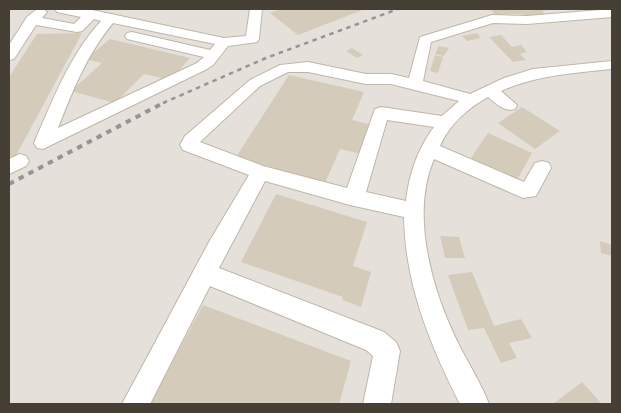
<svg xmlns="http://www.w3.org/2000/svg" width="621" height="413" font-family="'Public Sans',sans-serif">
  <rect width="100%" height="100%" fill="#f3efe6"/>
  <!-- industrial -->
  <rect fill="#e5e0da" x="9" y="9" width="603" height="395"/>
  <!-- building -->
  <g fill="#d4cbbb">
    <polygon points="281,9 365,9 298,35 270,13"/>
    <polygon points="491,9 548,9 548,10 542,11 547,17 525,17 523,14 494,14"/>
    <polygon points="82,33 12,163 9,163 9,77 37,34"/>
    <polygon points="477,33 481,38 467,41 462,36"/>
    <polygon points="501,35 512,47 521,45 527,52 520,54 526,60 513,62 489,37"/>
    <polygon points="110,39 190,58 170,80 144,74 115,103 71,91 102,63 86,59"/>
    <polygon points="439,46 449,48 444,56 435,54"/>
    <polygon points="352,48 363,55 357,58 346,51"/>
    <polygon points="435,55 443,57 438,73 430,71"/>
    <polygon points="289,75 364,92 352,120 372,125 361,154 340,149 325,183 236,157"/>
    <polygon points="522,107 560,131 535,149 498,123"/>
    <polygon points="488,133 532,153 517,180 471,158"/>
    <polygon points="276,194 367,222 353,266 371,272 361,307 342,300 343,297 241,262"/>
    <polygon points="440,236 459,237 465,258 445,258"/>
    <polygon points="600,241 612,245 612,256 601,253"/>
    <polygon points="472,272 494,326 521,319 532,338 509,343 517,358 501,363 484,328 468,330 448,275"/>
    <polygon points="203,305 351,361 339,404 150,404"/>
    <polygon points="582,382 602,404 553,404"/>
  </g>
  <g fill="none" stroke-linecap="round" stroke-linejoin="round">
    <!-- minor casing -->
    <g stroke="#beb7a8" stroke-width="2">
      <g id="minor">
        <path d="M37 9H43L47 12 42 18 74 24 81 17 57 12 55 9 92 10 224 38 246 36 250 9H262L259 39 257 42 228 46 213 65 207 69 43 149 37 148 34 143C53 100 69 56 101 21L94 19 82 31 77 32 36 25 14 59 9 60V45L27 17ZM113 23 215 44 210 50 132 32 127 33 125 36 127 39 204 57 197 63 58 128C73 90 87 54 113 23Z"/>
        <path d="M612 9V17L527 24 493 23 431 42 423 81 470 94 504 78 533 69 612 61V69C573 73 537 75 501 91L517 105 515 109C504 112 497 104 488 97 468 108 449 125 440 146L524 182 535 163 542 161 549 163 551 168 536 196 523 198 434 159C410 215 432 290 458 343 468 363 481 383 489 404H460C430 345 405 284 404 217L350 205 265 181 219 268 384 332 396 342 400 351 391 404H363L373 356 366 350 210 286 150 404H122L209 242 249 175 183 150 180 145 185 136 250 80 280 65 308 62 366 74H391L409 78 420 37 492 15 527 16ZM288 72H308L366 84H391L459 101 442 116 381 107 375 109 347 188 263 166 200 142 260 86ZM387 120 434 127C418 148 409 174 406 201L366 192Z"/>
        <polygon points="20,154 26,156 29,161 26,166 9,174 9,159"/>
      </g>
    </g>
    <!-- minor -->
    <use href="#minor" fill="#fff" fill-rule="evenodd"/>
    <!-- rail-far1 -->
    <polyline stroke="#959595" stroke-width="2.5" stroke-dasharray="4.5 4.5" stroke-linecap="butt" points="163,103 266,58 398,9"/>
    <!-- rail -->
    <polyline stroke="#959595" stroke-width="4" stroke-dasharray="5.5 5.5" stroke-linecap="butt" points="9,184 165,102"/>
  </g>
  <!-- border -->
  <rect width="621" height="413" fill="none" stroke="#453f35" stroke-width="20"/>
</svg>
